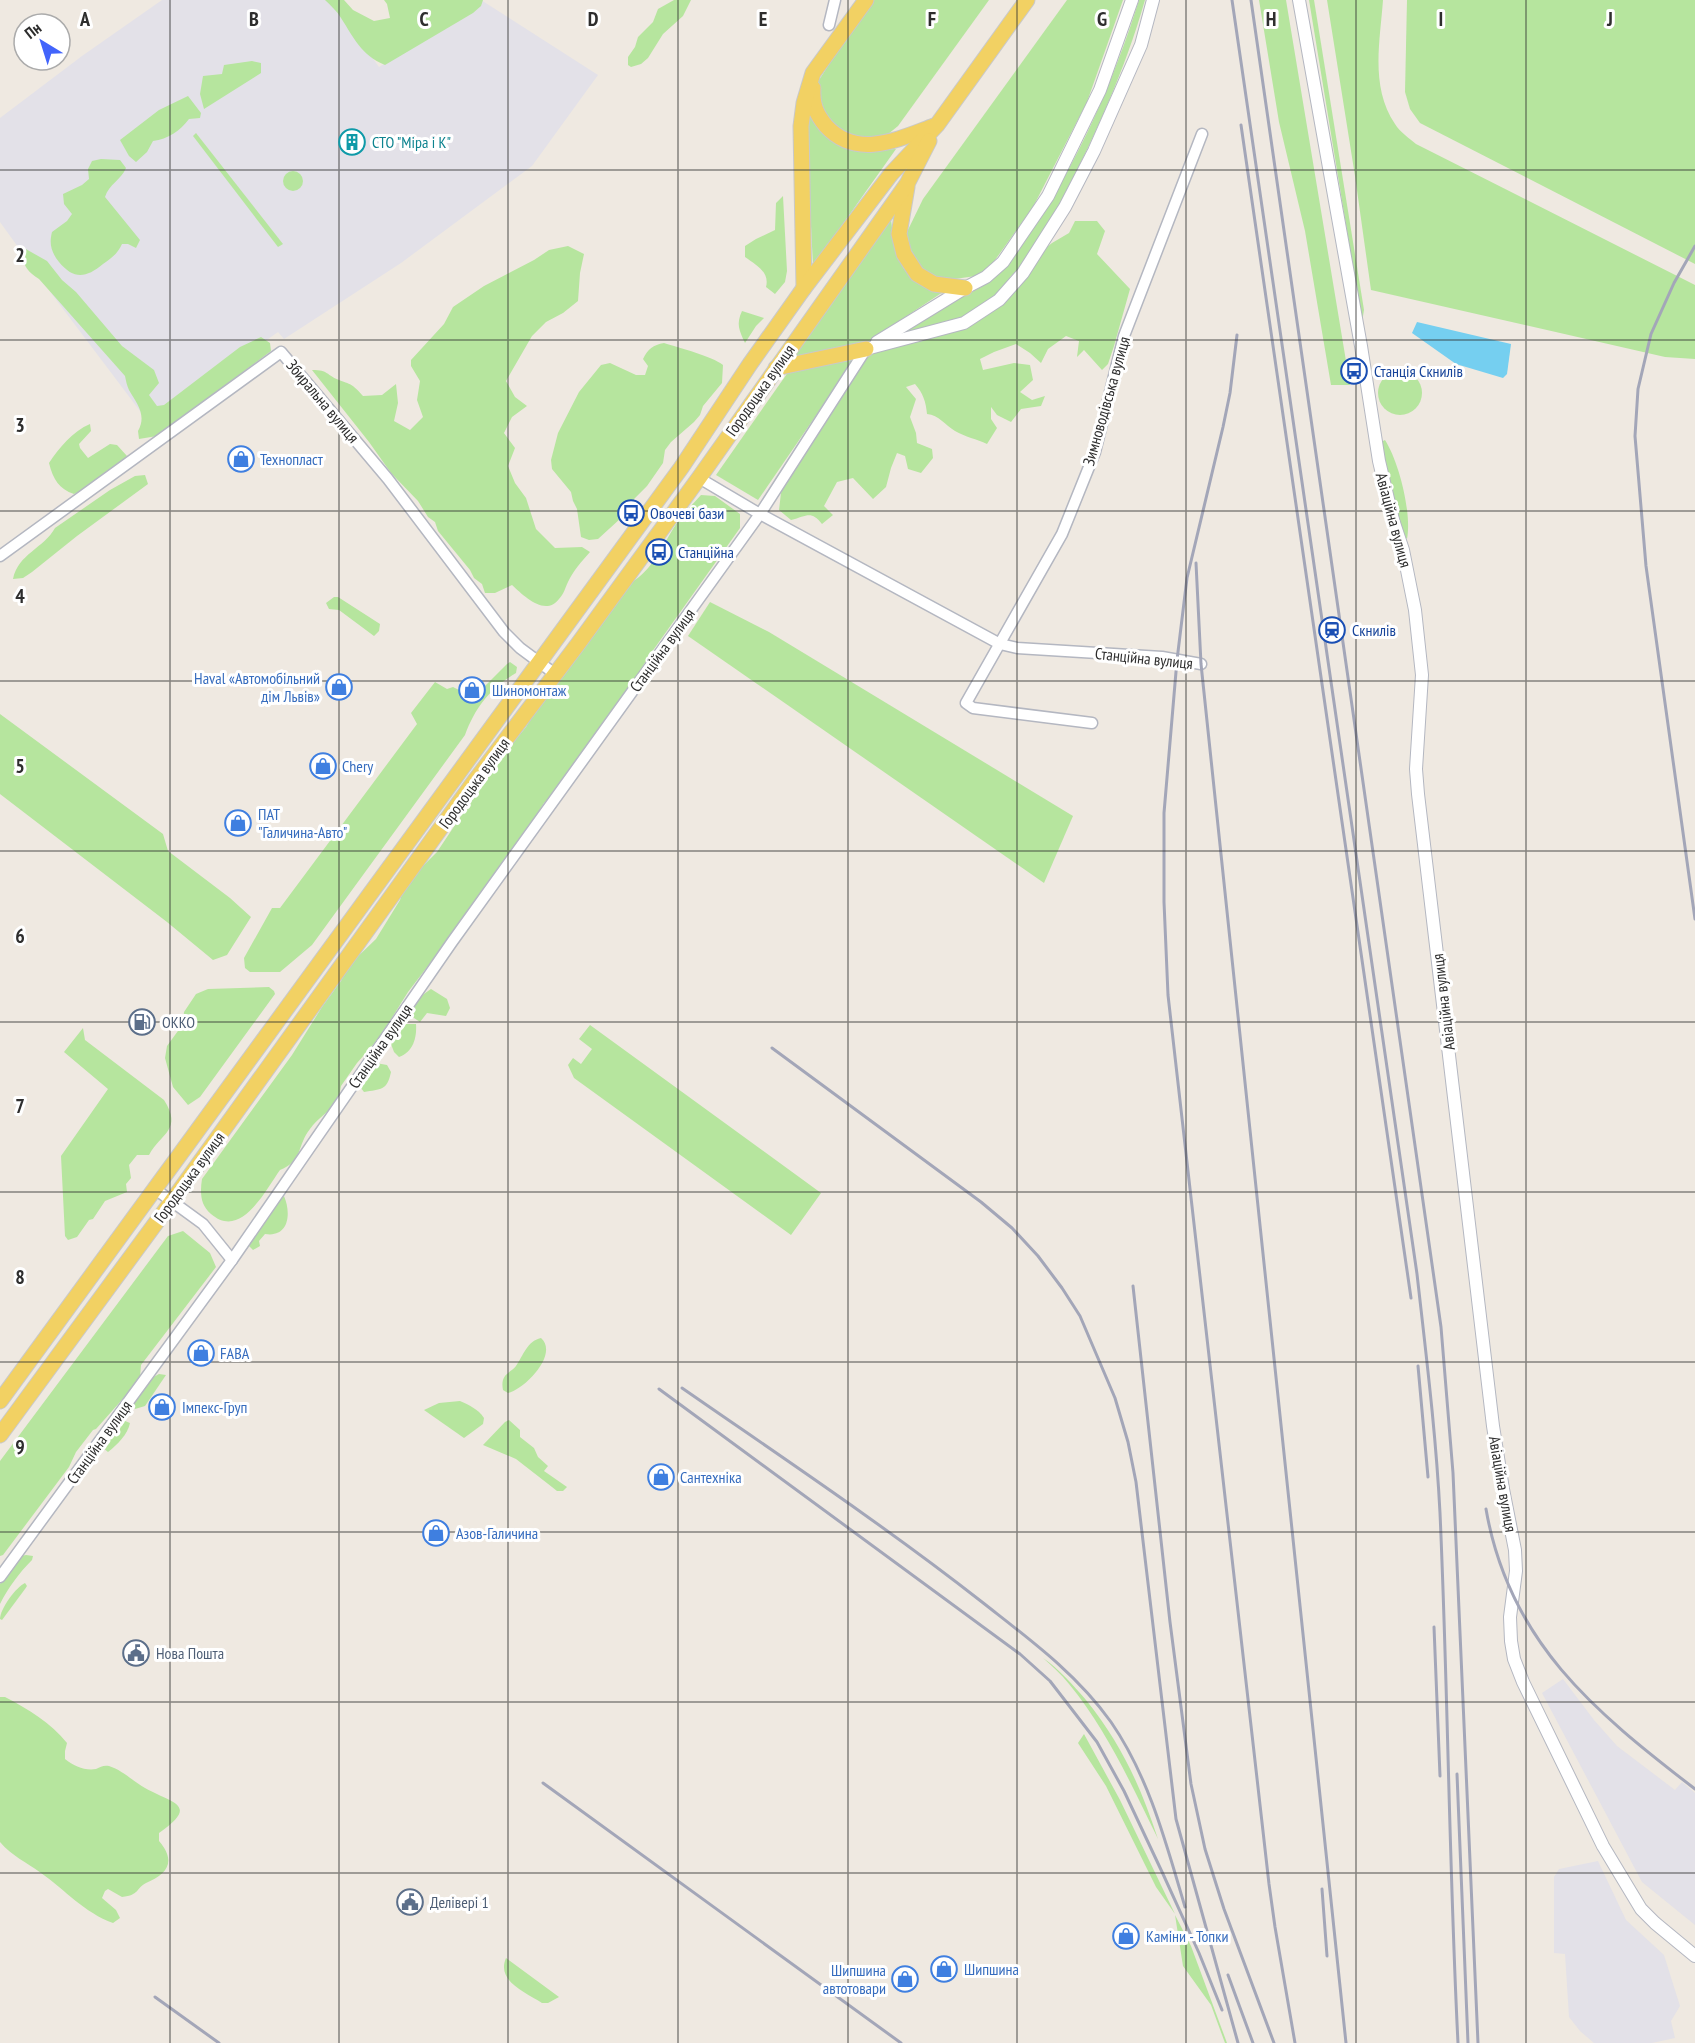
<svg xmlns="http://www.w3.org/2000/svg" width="1695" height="2043" font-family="'PT Sans Narrow',sans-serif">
  <rect width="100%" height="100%" fill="#efe9e1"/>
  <!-- industrial -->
  <g fill="#e3e1e8">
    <polygon points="162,0 331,0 379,67 453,21 481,0 598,75 532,166 401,263 284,339 278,332 149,423 54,297 0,222 0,118 82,56"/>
    <polygon points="1563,1679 1594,1720 1617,1746 1675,1790 1682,1782 1695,1793 1695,1925 1642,1882 1542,1693"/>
    <polygon points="1598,1861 1626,1920 1664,1955 1680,2006 1671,2021 1675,2038 1652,2043 1594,2043 1580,2031 1569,2017 1565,1954 1554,1953 1554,1877 1559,1869"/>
  </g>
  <!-- green -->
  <g fill="#b6e59e">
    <path d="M325 0H344L353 10 374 21 390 18 387 4 384 0H483L481 6 473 13 385 65C361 55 354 38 341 18 337 11 331 6 325 0Z"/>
    <polygon points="674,0 691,0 683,16 663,34 648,58 641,64 631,67 628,65 628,57 635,47 638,37 653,22 658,9"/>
    <polygon points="874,0 989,0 898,126 887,135 863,139 841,132 826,116 818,92 819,80 835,55"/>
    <polygon points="1067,0 1123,0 1087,102 1033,207 990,267 976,276 947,280 925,272 908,249 905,236 923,199"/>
    <path d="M1139 0H1145C1125 70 1094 139 1060 203 1047 226 1032 247 1018 269L1010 277 1052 243 1069 233 1075 221H1097L1105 231 1097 254 1130 289 1114 346 1108 364 1102 370 1084 350 1077 357 1079 341 1066 336 1048 349 1041 363 1030 353 1016 344 994 352 980 359 983 370 1014 363 1030 365 1033 380 1020 392 1032 400 1045 396 1041 406 1021 409 1011 422 997 415 991 407V419L997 428 987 444C977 439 965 437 955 431 945 425 939 415 927 414 926 402 923 393 915 384L906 387 916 399 910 417 916 433 917 443 932 449 933 458 921 473 908 469 905 456 897 453 891 468 886 487 873 499 853 478 837 482 824 506 833 515 822 524C811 510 807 516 791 520L779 510 781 493 787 475 858 365C884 341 917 321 948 304 963 296 983 288 995 277 1010 263 1021 247 1032 230 1079 160 1114 80 1139 0Z"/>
    <polygon points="1259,0 1286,0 1350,385 1331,385 1305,231 1279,122"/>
    <polygon points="1309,0 1314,0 1364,310 1362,322"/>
    <path d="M1327 0H1383C1380 42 1370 87 1395 124 1400 132 1409 138 1416 144L1695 285V359L1665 357 1371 290 1355 176Z"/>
    <polygon points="1407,0 1695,0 1695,264 1420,123 1410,109 1405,92"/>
    <polygon points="252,61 261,63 261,73 204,109 200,94 203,76 222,74 224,65"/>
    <path d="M188 96 201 113 200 118 189 119C180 131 168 139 153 141L147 152 136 162 129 156 120 140 159 110Z"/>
    <path d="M809 112C832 152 853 153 896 149L813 266 807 146Z"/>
    <polygon points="196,133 283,244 278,247 193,136"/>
    <path d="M101 159 120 160 126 168C121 180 109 184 105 197L140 240 136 248 128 244H122C118 253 112 258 103 264 86 278 74 280 59 262 51 252 49 244 52 232L67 221 72 214 64 204 63 194 82 185 89 179 88 169 92 161Z"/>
    <circle cx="293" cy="181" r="10"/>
    <path d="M783 196 787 271 785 282 775 294 766 287C770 272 756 265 745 257V246L756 239 775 230 776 203Z"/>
    <path d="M891 220C896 258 900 283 943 292L869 341 787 359Z"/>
    <path d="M568 246 584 254 580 273 578 301 563 313 546 322 532 336 506 381 515 397 527 406 512 417 504 433 515 448 508 466 515 483 526 498 536 529 555 548 582 547 590 552C582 561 573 571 568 582 565 588 564 594 559 599 545 617 524 596 512 585L495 593H485L482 584 474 578 470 570 438 531 435 522 428 517 418 501 391 473 369 442 312 370C329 370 326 375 339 380 353 385 353 385 363 396L382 395 396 384 398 403 394 421 410 430 423 417 417 400 420 381 411 366V360L444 324 453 307 484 286 534 260 549 250Z"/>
    <path d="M24 248 47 261 62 280 76 292 122 346 154 370 159 383 149 395 157 406 164 405 240 347 261 337 270 343 271 351 157 436 139 439 138 431C147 415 137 404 129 390 127 386 126 381 125 376L39 279C26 271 21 263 24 248Z"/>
    <path d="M742 311 764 318 756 326 745 343C739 330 736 324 742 311Z"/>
    <path d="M664 343C679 348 712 356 723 365L722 383 703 406 700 415 694 422 671 442 665 450 663 463 647 486 634 499 632 508 598 539 589 540 581 537 577 509 573 501 571 492 552 469 551 460 558 433 579 392 601 365 610 363 636 375H645L648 366 643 359C648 349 653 345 664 343Z"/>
    <polygon points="856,357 758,500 716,475 791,368"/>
    <circle cx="1400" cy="393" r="22"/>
    <path d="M90 424 91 431 79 444 80 448 88 458 110 444 117 445 127 456C112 471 94 486 74 494 59 489 53 479 49 463 59 448 73 431 90 424Z"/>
    <path d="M1385 440C1399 462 1412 513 1407 539 1394 525 1386 468 1382 447L1383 441Z"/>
    <path d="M145 475 148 484 77 536 32 572 23 578 13 579C18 554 44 548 55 528L110 490 135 476Z"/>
    <path d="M701 495 715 496 740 514V528L649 656 634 681 560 786 544 803 513 853 500 865 460 924 408 992 380 1037 357 1063 341 1086 338 1102C329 1111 317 1119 310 1129 297 1145 303 1161 280 1170 265 1191 241 1240 211 1214 200 1205 200 1192 202 1179L292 1055 322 1007 341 981 348 966 376 939 400 900 406 883 437 852 493 768 526 727 535 712 632 582C651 571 662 547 673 529 680 517 692 505 701 495Z"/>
    <polygon points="334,597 338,597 380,624 379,631 374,636 339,610 329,609 326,603"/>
    <polygon points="710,602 769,632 1073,816 1044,883 688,636"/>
    <path d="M510 662 517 667 516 673C490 689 476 706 465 735L312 945 280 972H250L245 968 244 958 272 908H280L417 724 411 713 435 682 447 689 453 687 463 692 485 686 507 664Z"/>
    <polygon points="0,714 163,834 168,851 230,898 251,917 227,955 213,960 167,922 0,794"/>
    <polygon points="269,987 274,991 275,994 200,1097 188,1105 173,1087 165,1058 167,1046 183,1024 184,1012 196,994 208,989"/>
    <path d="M431 989 447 999 450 1008 446 1016 427 1013 420 1022 411 1016C413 1004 421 995 431 989Z"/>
    <path d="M406 1024H416C417 1038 413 1052 399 1057L394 1052 391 1044 395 1031Z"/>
    <polygon points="590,1025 821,1193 791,1235 574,1078 568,1065 573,1058 581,1064 592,1049 579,1039"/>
    <path d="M83 1028 85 1040 164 1100C183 1130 161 1133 149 1155H137L129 1165 131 1178 126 1184 127 1192 105 1201 93 1219 89 1220 77 1237 68 1240 65 1236 61 1156 108 1089 64 1052Z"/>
    <path d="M376 1063 387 1065 391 1072C387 1091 381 1089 364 1092L361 1088 366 1073Z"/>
    <path d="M284 1196C291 1212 290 1238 265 1234L259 1241 260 1246 253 1250 249 1246C258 1229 270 1210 284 1196Z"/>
    <polygon points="183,1231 210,1253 216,1267 141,1365 140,1377 136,1384 96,1429 93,1430 76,1452 69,1467 3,1555 0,1556 0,1461 168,1236"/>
    <path d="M541 1338C559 1354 525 1389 508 1393L503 1390C502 1385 502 1380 505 1376 508 1372 513 1370 516 1366 523 1356 527 1341 541 1338Z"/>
    <polygon points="159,1374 166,1375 145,1406 135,1409 132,1405 150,1379"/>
    <path d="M460 1401C469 1405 478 1409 484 1418L483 1424 464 1438 424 1410 439 1403Z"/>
    <polygon points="509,1420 520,1430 520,1437 534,1448 538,1457 548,1466 544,1471 567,1487 563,1491 557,1491 552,1487 516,1459 483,1445 505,1422"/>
    <path d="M125 1421 130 1423C128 1434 117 1445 108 1452L103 1448C107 1437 114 1428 125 1421Z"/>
    <path d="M26 1555 33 1556 32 1560C19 1573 8 1588 0 1604V1584L21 1556Z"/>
    <path d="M25 1583 27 1586 25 1589 2 1620 0 1619C0 1609 16 1587 25 1583Z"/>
    <path d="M1043 1658C1059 1669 1073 1685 1086 1700 1122 1745 1140 1785 1158 1839 1132 1786 1107 1730 1069 1684 1061 1674 1052 1666 1043 1658Z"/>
    <path d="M0 1697H5C28 1709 51 1723 67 1743L65 1751V1759C74 1766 85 1771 96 1769 101 1767 103 1765 109 1766 122 1770 133 1781 145 1788 171 1803 201 1804 159 1833V1841C177 1862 167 1874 146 1883 136 1888 140 1895 122 1897L108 1889 105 1891 102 1898 116 1910 120 1918 113 1923C85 1913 65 1890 41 1873 26 1862 12 1856 0 1842Z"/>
    <polygon points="1084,1734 1120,1800 1175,1914 1156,1887 1106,1786 1078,1743"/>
    <polygon points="1175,1915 1191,1946 1227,2043 1225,2043 1211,2005 1183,1966"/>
    <path d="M506 1958 559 1997 548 2003H542C525 1992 496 1981 506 1958Z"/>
  </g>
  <!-- water -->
  <polygon fill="#75cff0" points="1417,322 1511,344 1507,374 1503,378 1456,364 1412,333"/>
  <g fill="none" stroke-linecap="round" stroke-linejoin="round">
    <!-- minor casing -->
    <g stroke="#b4b7c1" stroke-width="13">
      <g id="minor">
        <polyline points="829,25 835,0"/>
        <polyline points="699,478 760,514 1000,644 1017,648 1162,657 1201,664"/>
        <polyline points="0,556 281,352 388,479 504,632 520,648 555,674"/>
        <polyline points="1092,723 973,708 966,703 1062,534 1095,452 1124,336 1202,134"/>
        <polyline points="155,1189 203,1224 232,1260"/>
        <polyline points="0,1577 232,1260 452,942 760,514 866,349"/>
      </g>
    </g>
    <!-- tertiary casing -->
    <g stroke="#b4b7c1" stroke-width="14">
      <g id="tertiary">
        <polyline points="1299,0 1361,346 1379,461 1393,520 1403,550 1415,610 1422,675 1416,769 1418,794 1493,1426 1503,1489 1515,1550 1516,1571 1510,1617 1511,1641 1514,1659 1523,1682 1603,1846 1641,1909 1655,1923 1695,1956"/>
        <polyline points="877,342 965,288 986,277 1003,262 1048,196 1100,90 1132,0"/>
        <polyline points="866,349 964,323 999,300 1023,273 1065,207 1094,151 1141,45 1153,0"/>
      </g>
    </g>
    <!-- primary casing -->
    <g stroke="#c9c9c9" stroke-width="17">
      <g id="primary">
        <path d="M813 88C812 104 816 114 826 126 857 160 899 139 934 126"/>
        <polyline points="907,187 899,234 904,254 917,274 934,284 965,288"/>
        <polyline points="804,288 801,126 804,103 813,73 866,0"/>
        <polyline points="776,368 866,349"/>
        <polyline points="0,1401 681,468 750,364 804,288 891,174 937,125 1027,0"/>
        <polyline points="0,1435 172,1201 476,779 578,644 699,478 907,184 929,141"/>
      </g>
    </g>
    <!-- minor -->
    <use href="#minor" stroke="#fff" stroke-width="10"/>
    <!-- tertiary -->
    <use href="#tertiary" stroke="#fff" stroke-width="12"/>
    <!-- primary -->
    <use href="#primary" stroke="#f2d163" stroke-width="15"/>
    <!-- rail -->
    <g stroke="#a3a6b8" stroke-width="3">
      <path d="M1232 0 1417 1274C1426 1354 1436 1434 1440 1513 1448 1690 1449 1867 1458 2043"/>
      <polyline points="1251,0 1441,1327 1453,1473 1478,2043"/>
      <polyline points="1241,125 1411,1298"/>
      <polyline points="1695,246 1674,283 1651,334 1638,389 1635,436 1646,566 1695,919"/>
      <polyline points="1237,335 1230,393 1223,427 1187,578 1177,660 1164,813 1164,902 1168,995 1269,1884 1275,1927 1295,2043"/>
      <polyline points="1196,563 1201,664 1346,2043"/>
      <polyline points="772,1048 981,1202 1012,1228 1038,1256 1062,1288 1080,1316 1115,1398 1128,1442 1136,1482 1176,1819 1238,2043"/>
      <polyline points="1133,1286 1170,1622 1191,1784 1205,1849 1224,1909 1274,2043"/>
      <polyline points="1418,1366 1428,1477"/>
      <path d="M682 1388C783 1458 885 1526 982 1602 1029 1639 1076 1673 1111 1722 1149 1777 1166 1843 1185 1907"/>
      <polyline points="659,1389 1020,1654 1050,1681 1097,1742 1124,1791 1163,1874 1199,1953 1222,2010"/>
      <path d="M1486 1509C1509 1642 1594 1711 1695 1789"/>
      <polyline points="1434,1627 1440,1776"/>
      <polyline points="1457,1774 1468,2043"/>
      <polyline points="543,1783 901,2043"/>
      <polyline points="1322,1889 1327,1956"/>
      <polyline points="1228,1975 1253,2043"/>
      <polyline points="155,1997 219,2043"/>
    </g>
  </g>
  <!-- grid -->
  <path fill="none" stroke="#2e2e2e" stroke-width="1.5" stroke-opacity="0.55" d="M170 0V2043M339 0V2043M508 0V2043M678 0V2043M848 0V2043M1017 0V2043M1186 0V2043M1356 0V2043M1526 0V2043M0 170H1695M0 340H1695M0 511H1695M0 681H1695M0 851H1695M0 1022H1695M0 1192H1695M0 1362H1695M0 1532H1695M0 1702H1695M0 1873H1695"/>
  <!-- icons -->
  <defs>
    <g id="building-ring" transform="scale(1.35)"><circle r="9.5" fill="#fff" stroke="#0f9aa8" stroke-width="1.5"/><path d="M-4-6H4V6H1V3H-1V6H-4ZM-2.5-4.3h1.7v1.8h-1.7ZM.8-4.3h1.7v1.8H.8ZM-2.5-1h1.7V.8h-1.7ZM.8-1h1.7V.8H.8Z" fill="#0f9aa8"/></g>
    <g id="bus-ring" transform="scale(1.35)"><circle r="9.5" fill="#fff" stroke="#1a4fb4" stroke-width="1.5"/><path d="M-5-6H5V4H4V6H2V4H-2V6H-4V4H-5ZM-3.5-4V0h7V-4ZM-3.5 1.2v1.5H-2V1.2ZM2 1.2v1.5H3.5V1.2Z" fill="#1a4fb4"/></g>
    <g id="shop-ring" transform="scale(1.35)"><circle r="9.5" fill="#fff" stroke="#3f7fe0" stroke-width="1.5"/><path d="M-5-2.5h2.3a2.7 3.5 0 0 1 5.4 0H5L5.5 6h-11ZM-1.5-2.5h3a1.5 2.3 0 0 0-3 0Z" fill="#3f7fe0"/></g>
    <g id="station-ring" transform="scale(1.35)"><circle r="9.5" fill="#fff" stroke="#1a4fb4" stroke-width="1.5"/><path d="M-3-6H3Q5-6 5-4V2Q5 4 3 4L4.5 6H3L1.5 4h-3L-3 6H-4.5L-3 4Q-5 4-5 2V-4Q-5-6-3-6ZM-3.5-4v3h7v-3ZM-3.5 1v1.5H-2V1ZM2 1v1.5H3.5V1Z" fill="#1a4fb4"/></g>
    <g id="fuel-ring" transform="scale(1.35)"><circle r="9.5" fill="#fff" stroke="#5c6f8a" stroke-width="1.5"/><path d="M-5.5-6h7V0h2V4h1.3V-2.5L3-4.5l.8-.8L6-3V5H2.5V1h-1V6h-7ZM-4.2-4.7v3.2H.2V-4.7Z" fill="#5c6f8a"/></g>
    <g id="civic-ring" transform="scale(1.35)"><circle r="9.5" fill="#fff" stroke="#5c6f8a" stroke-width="1.5"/><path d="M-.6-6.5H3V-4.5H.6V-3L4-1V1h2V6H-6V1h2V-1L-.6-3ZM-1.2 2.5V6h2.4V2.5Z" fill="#5c6f8a"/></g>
  </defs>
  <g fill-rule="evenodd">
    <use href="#building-ring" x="352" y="142"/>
    <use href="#bus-ring" x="1354" y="371"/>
    <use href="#shop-ring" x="241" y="459"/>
    <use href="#bus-ring" x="631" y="513"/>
    <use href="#bus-ring" x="659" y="552"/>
    <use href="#station-ring" x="1332" y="630"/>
    <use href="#shop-ring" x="339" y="687"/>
    <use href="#shop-ring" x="472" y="690"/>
    <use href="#shop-ring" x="323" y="766"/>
    <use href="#shop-ring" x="238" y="823"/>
    <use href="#fuel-ring" x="142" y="1022"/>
    <use href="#shop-ring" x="201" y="1353"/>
    <use href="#shop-ring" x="162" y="1407"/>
    <use href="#shop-ring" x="661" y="1477"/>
    <use href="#shop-ring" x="436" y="1533"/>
    <use href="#civic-ring" x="136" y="1653"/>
    <use href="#civic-ring" x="410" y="1902"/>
    <use href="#shop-ring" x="1126" y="1936"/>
    <use href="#shop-ring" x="944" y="1969"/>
    <use href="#shop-ring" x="905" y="1979"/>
  </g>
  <g text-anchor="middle" stroke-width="6" stroke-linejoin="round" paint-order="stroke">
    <!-- culture labels -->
    <g font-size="16" fill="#0d838f" stroke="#fff" text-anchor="start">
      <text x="372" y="148">СТО "Міра і К"</text>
    </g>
    <!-- transit labels -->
    <g font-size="16" fill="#164399" stroke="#fff" text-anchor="start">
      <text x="1374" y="377">Станція Скнилів</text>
      <text x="650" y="519">Овочеві бази</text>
      <text x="678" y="558">Станційна</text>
      <text x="1352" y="636">Скнилів</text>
    </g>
    <!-- street labels -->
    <g font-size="16" fill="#2e2e2e" stroke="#fff">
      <text transform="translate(760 390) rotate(-55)" y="6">Городоцька вулиця</text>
      <text transform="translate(323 401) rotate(50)" y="6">Збиральна вулиця</text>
      <text transform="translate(1106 401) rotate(-74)" y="6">Зимноводівська вулиця</text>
      <text transform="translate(1394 520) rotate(75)" y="6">Авіаційна вулиця</text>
      <text transform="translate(662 650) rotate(-54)" y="6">Станційна вулиця</text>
      <text transform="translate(1144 658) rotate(6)" y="6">Станційна вулиця</text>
      <text transform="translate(474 783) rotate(-54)" y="6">Городоцька вулиця</text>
      <text transform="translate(1443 1002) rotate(-97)" y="6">Авіаційна вулиця</text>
      <text transform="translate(380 1046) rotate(-55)" y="6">Станційна вулиця</text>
      <text transform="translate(189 1177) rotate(-54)" y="6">Городоцька вулиця</text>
      <text transform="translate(99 1442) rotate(-54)" y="6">Станційна вулиця</text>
      <text transform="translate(1503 1484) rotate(80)" y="6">Авіаційна вулиця</text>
    </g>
    <!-- shop labels -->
    <g font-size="16" fill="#366cbe" stroke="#fff" text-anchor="start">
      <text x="260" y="465">Технопласт</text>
      <text x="320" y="684" text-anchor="end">Haval «Автомобільний<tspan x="320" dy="18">дім Львів»</tspan></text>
      <text x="492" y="696">Шиномонтаж</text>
      <text x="342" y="772">Chery</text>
      <text x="258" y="820">ПАТ<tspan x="258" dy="18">"Галичина-Авто"</tspan></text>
      <text x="220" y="1359">FABA</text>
      <text x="182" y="1413">Імпекс-Груп</text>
      <text x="680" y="1483">Сантехніка</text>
      <text x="456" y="1539">Азов-Галичина</text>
      <text x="1146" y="1942">Каміни - Топки</text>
      <text x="964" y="1975">Шипшина</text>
      <text x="886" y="1976" text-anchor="end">Шипшина<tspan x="886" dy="18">автотовари</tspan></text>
    </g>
    <!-- service labels -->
    <g font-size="16" fill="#4e5e75" stroke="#fff" text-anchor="start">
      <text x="162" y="1028">ОККО</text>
      <text x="156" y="1659">Нова Пошта</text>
      <text x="430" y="1908">Делівері 1</text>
    </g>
  </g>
  <g font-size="20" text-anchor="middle" font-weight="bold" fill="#2e2e2e" stroke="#fff" stroke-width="6" stroke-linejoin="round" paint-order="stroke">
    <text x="85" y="26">A</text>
    <text x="254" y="26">B</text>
    <text x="424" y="26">C</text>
    <text x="593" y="26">D</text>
    <text x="763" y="26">E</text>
    <text x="932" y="26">F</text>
    <text x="1102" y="26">G</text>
    <text x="1271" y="26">H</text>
    <text x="1441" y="26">I</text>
    <text x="1610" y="26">J</text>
    <text x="20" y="262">2</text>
    <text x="20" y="432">3</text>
    <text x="20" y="603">4</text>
    <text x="20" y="773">5</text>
    <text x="20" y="943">6</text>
    <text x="20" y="1113">7</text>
    <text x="20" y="1284">8</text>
    <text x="20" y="1454">9</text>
  </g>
  <!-- north arrow -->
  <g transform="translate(42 42) rotate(322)"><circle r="28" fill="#ffffff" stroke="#ababab" stroke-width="1.5"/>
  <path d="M0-4.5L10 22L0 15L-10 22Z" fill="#4264fb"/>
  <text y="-9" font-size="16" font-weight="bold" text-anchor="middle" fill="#2e2e2e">Пн</text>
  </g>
</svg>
